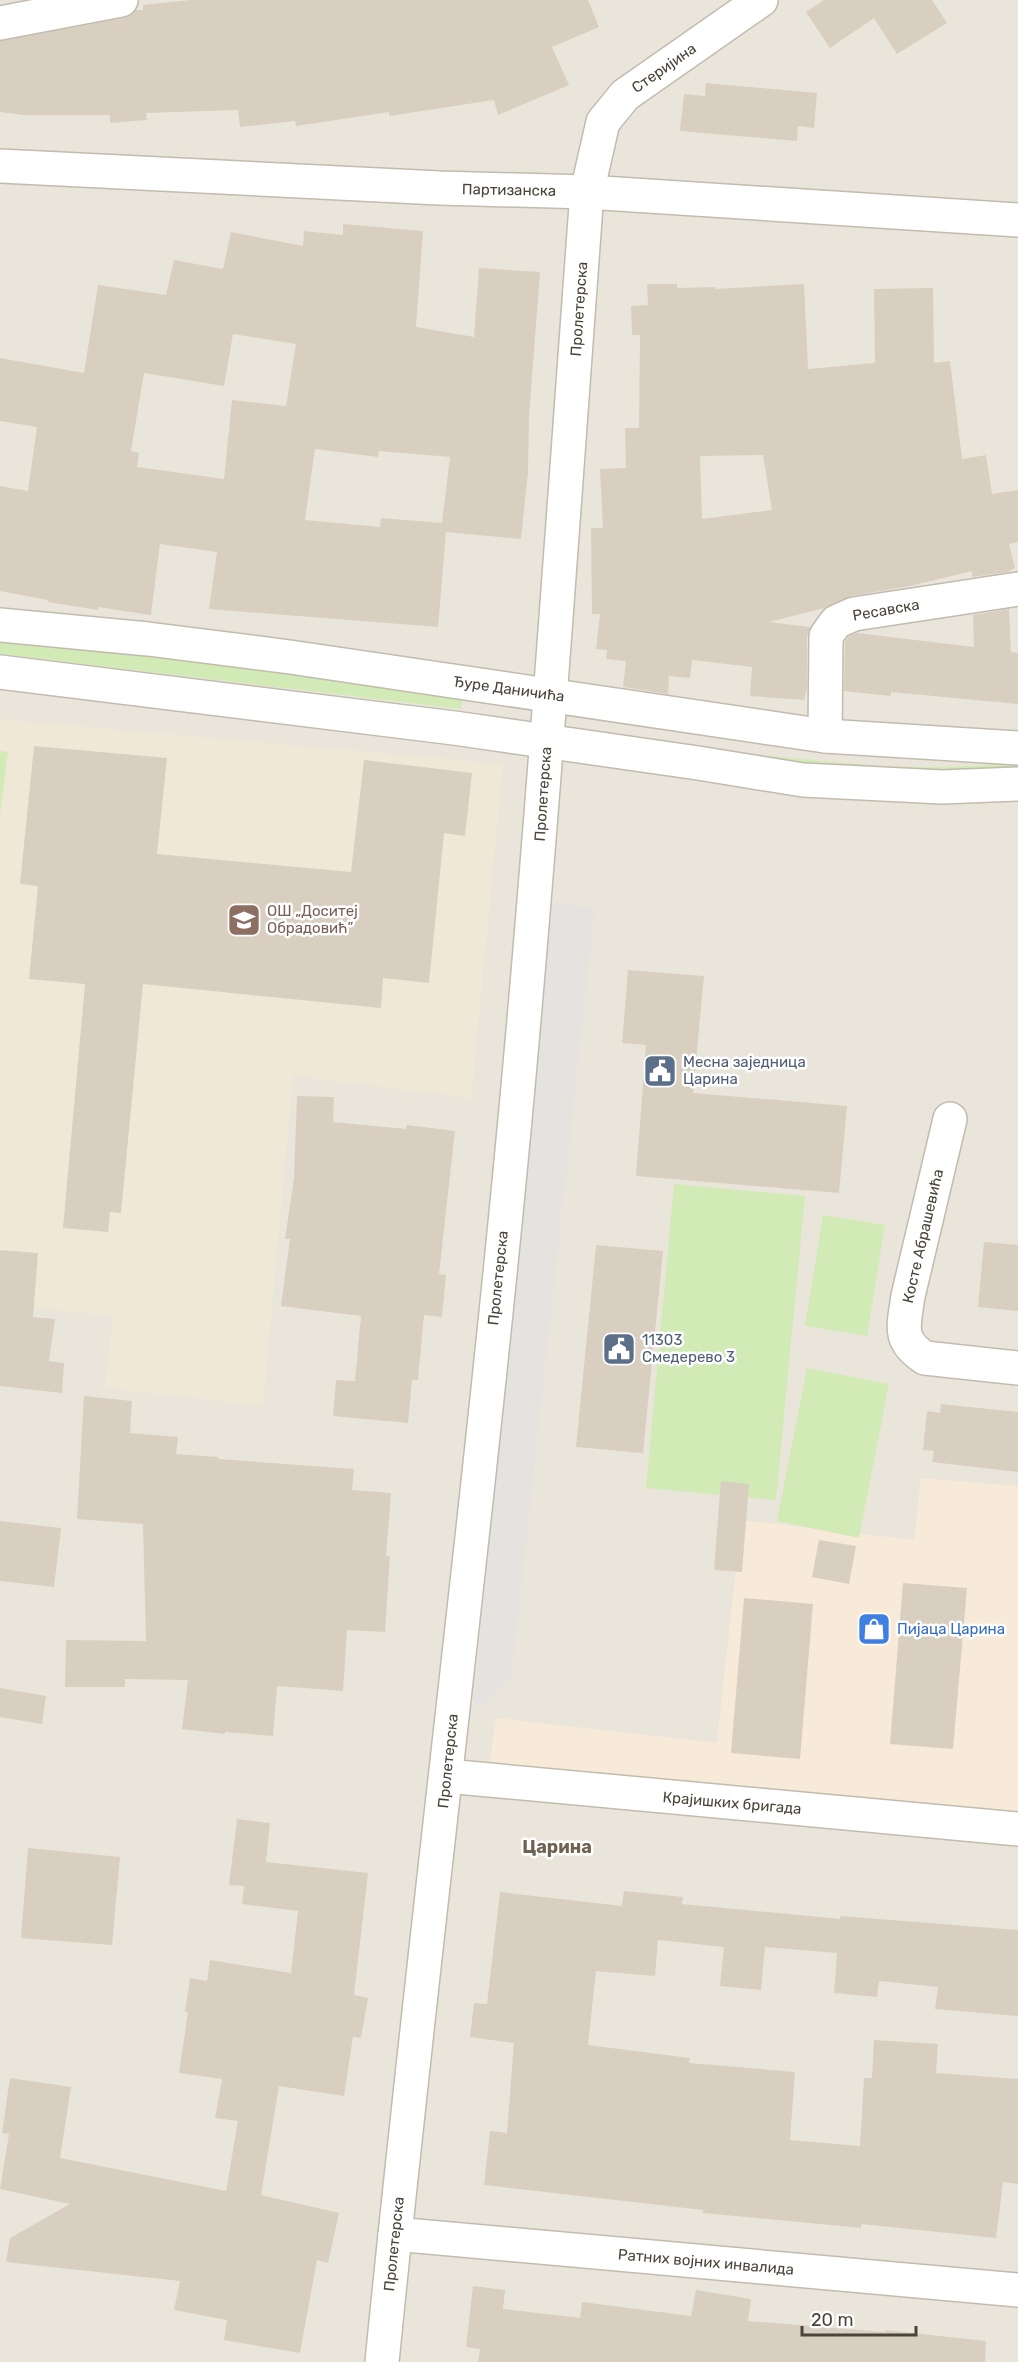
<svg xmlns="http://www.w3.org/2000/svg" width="1018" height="2362" font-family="Rubik,sans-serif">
  <rect width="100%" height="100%" fill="#f6f3ec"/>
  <!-- residential -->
  <rect fill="#eae5da" x="0" y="0" width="1018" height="2362"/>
  <!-- commercial -->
  <polygon fill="#f7ead8" points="921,1478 1018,1486 1018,1821 488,1774 496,1718 717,1743 741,1520 914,1540"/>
  <!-- education -->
  <polygon fill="#efe8d6" points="0,719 503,764 471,1098 293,1076 263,1406 105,1388 113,1316 0,1304"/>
  <!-- green -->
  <g fill="#d2eab5">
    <polygon points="0,639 462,694 461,709 0,654"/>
    <polygon points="0,751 8,752 0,814"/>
    <path d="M755 754C842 764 929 773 1016 762V774L754 763Z"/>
    <polygon points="674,1184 805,1196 776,1500 646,1488"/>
    <polygon points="823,1215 885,1225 867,1336 805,1326"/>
    <polygon points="807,1368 889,1384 859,1538 777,1521"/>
  </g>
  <!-- parking -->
  <polygon fill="#e5e3e0" points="552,903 595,908 511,1682 473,1710"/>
  <!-- building -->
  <g fill="#d8cfc1" fill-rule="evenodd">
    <polygon points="191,0 588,0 599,27 552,47 569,85 498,115 494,100 389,116 389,112 296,126 295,121 240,127 238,110 146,113 147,120 110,123 110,115 24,115 0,112 0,41 124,18 136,10 143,10 143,5"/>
    <polygon points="824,0 932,0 947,23 897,54 874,18 830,48 806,12"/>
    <polygon points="706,83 817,93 814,128 798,126 797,141 680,131 684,94 705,96"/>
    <path d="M343 224 423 231 416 327 474 337 479 268 540 272 529 417 528 472 521 539 446 532 438 627 209 609 217 552 160 544 151 615 98 607V610L48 602V600L0 591V486L28 491 37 427 0 421V358L84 373 98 285 166 295 174 260 223 269 231 232 303 246 304 231 343 235ZM233 334 296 344 286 406 232 400 224 479 137 467 139 453 131 451 144 373 224 386ZM315 449 378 457 379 451 450 457 442 523 381 518 380 527 305 520Z"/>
    <path d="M647 284H677V288L715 287V289L804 284 808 369 875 363 874 289 933 288 934 363 950 361 962 459 986 455 992 494 1018 490V542L1009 544 1015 568 1008 572 972 577V571L910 586 851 596 824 608 769 622 810 627 807 636V687L804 700 750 696 752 667 692 660 690 678 669 676 668 694 623 687 626 661 606 659 607 650 596 649 600 614H592L591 528H603L600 469 626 468 625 428H639L640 335H632L631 306 648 305ZM763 455 772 510 702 519 700 456Z"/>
    <polygon points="1009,609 1011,652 1018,653 1018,704 891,692 891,696 844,691 845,642 848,637 857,633 974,647 973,615"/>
    <polygon points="34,746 167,758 157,854 351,872 364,760 472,773 465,836 444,833 429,983 383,978 381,1008 143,984 121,1213 110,1212 108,1232 63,1228 85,984 29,979 38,886 20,884"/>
    <polygon points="628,970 704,976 693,1093 847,1106 839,1193 636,1176 646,1045 622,1043"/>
    <polygon points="297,1096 334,1097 333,1122 406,1129 407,1125 455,1131 439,1274 446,1275 442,1317 424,1315 418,1380 412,1380 408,1423 333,1416 336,1380 355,1381 361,1316 281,1306 290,1239 285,1239 294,1178"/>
    <polygon points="984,1242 1018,1245 1018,1311 978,1307"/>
    <polygon points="596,1245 663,1251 643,1453 576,1447"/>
    <polygon points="0,1250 38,1253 33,1317 55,1319 49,1361 64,1363 62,1393 0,1386"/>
    <polygon points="84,1396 132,1401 130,1433 178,1437 176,1454 218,1457 218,1459 354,1469 352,1490 391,1493 386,1556 390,1556 385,1632 347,1630 343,1691 277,1686 273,1736 225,1732 225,1734 182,1729 188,1680 125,1679 125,1687 65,1687 66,1640 146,1641 143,1524 77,1519"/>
    <polygon points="941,1404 1018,1412 1018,1472 932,1462 934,1451 923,1450 927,1411 940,1413"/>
    <polygon points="721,1481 749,1484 742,1572 714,1570"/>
    <polygon points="0,1521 61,1528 54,1587 0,1581"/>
    <polygon points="819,1540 856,1546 849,1584 812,1577"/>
    <polygon points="903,1583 967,1588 953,1749 890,1744"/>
    <polygon points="744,1598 813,1604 800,1759 731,1753"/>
    <polygon points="0,1688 46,1696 42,1724 0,1717"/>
    <polygon points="237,1819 270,1823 266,1862 368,1873 354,1995 368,1998 361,2038 353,2037 344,2096 279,2086 261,2195 339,2213 328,2263 317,2260 300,2353 224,2340 227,2320 174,2310 180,2281 6,2262 10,2238 70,2204 0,2189 9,2134 2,2133 10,2078 71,2087 60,2158 226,2191 238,2121 215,2118 222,2079 179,2073 188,2012 185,2012 190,1978 207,1981 210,1960 291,1973 298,1911 242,1904 244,1886 229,1885"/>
    <polygon points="28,1848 120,1857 112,1945 21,1938"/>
    <polygon points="624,1891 683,1897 682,1904 840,1919 840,1916 1018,1930 1018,2016 935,2009 938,1987 879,1981 877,1997 834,1993 837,1953 765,1947 761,1990 720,1986 724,1947 658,1940 655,1976 596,1971 588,2045 690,2058 689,2063 795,2072 790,2140 860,2146 864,2078 872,2078 874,2040 938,2044 936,2073 1018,2079 1018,2184 1003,2182 996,2238 861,2224 861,2228 703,2213 703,2210 484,2185 490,2131 507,2133 514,2043 470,2037 474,2003 487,2004 500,1892 622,1906"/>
    <polygon points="473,2286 505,2290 503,2309 580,2318 582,2302 691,2316 696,2290 751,2299 748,2321 885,2332 885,2330 986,2341 985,2362 478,2362 480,2349 466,2347"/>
  </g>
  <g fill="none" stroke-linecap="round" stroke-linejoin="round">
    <!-- minor casing -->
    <g stroke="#c2bbae" stroke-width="36">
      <g id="minor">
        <polyline points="0,23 121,0"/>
        <polyline points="587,192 1018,220"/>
        <polyline points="825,736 826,636 836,622 854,614 1018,589"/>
        <path d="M950 1119 908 1296C904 1326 897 1340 925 1358L1018 1368"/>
        <polyline points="446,1776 1018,1829"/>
        <polyline points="395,2234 1018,2290"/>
      </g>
    </g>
    <!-- tertiary casing -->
    <g stroke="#c2bbae" stroke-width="36">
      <g id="tertiary">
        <polyline points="0,166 439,188 587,192"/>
        <polyline points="0,625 148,639 290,657 825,736 1018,748"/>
        <polyline points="0,672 454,728 698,763 803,780 942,787 1018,784"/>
        <path d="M382 2362C424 1937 479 1513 518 1087 545 789 565 490 587 192L603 122 625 95 761 0"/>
      </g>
    </g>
    <!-- minor -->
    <use href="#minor" stroke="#fff" stroke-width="33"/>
    <!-- tertiary -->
    <use href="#tertiary" stroke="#fff" stroke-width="33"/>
  </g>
  <!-- icons -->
  <defs>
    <g id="school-square" transform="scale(1.725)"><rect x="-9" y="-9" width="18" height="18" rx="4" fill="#8d6e63" stroke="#fff"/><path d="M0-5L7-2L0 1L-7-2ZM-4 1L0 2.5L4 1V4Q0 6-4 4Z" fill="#fff"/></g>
    <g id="civic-square" transform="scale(1.725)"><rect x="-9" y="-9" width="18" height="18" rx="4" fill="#5c6f8a" stroke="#fff"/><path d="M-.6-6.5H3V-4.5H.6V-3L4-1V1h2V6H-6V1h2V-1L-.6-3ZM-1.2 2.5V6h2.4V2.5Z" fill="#fff"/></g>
    <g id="shop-square" transform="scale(1.725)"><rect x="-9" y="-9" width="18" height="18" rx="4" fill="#3f7fe0" stroke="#fff"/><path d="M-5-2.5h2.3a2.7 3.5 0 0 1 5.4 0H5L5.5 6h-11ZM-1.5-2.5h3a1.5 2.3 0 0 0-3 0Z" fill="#fff"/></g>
  </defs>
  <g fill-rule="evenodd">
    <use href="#school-square" x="244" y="920"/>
    <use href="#civic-square" x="660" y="1071"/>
    <use href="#civic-square" x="619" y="1349"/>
    <use href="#shop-square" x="874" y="1629"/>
  </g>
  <g text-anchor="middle" stroke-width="5" stroke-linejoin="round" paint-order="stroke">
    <!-- street labels -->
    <g font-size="15" fill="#4b4439" stroke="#fff">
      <text transform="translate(664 68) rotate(-35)" y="5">Стеријина</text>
      <text transform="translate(509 190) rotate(1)" y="5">Партизанска</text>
      <text transform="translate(579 309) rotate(-86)" y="5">Пролетерска</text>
      <text transform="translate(886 610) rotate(-10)" y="5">Ресавска</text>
      <text transform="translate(509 689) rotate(8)" y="5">Ђуре Даничића</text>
      <text transform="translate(543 794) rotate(-86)" y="5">Пролетерска</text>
      <text transform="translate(923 1236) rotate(-77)" y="5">Косте Абрашевића</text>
      <text transform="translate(498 1278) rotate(-84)" y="5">Пролетерска</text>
      <text transform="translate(448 1761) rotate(-84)" y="5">Пролетерска</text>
      <text transform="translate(732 1803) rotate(5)" y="5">Крајишких бригада</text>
      <text transform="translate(394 2244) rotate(-84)" y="5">Пролетерска</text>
      <text transform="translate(706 2262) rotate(5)" y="5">Ратних војних инвалида</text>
    </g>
    <!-- education labels -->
    <g font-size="15" fill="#785e54" stroke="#fff" text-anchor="start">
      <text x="267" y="916">ОШ „Доситеј<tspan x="267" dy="17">Обрадовић”</tspan></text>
    </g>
    <!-- service labels -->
    <g font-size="15" fill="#4e5e75" stroke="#fff" text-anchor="start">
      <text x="683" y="1067">Месна заједница<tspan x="683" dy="17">Царина</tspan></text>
      <text x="642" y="1345">11303<tspan x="642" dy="17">Смедерево 3</tspan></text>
    </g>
    <!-- shop labels -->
    <g font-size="15" fill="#366cbe" stroke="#fff" text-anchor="start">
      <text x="897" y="1634">Пијаца Царина</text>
    </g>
    <!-- quarter labels -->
    <g font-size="18" font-weight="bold" fill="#6e6250" stroke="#fff">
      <text x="557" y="1853">Царина</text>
    </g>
  </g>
  <!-- scale -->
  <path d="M802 2326v9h114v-9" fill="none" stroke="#4b4439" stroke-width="3"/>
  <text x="811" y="2326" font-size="18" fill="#4b4439" stroke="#ffffff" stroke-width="4.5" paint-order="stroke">20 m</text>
</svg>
